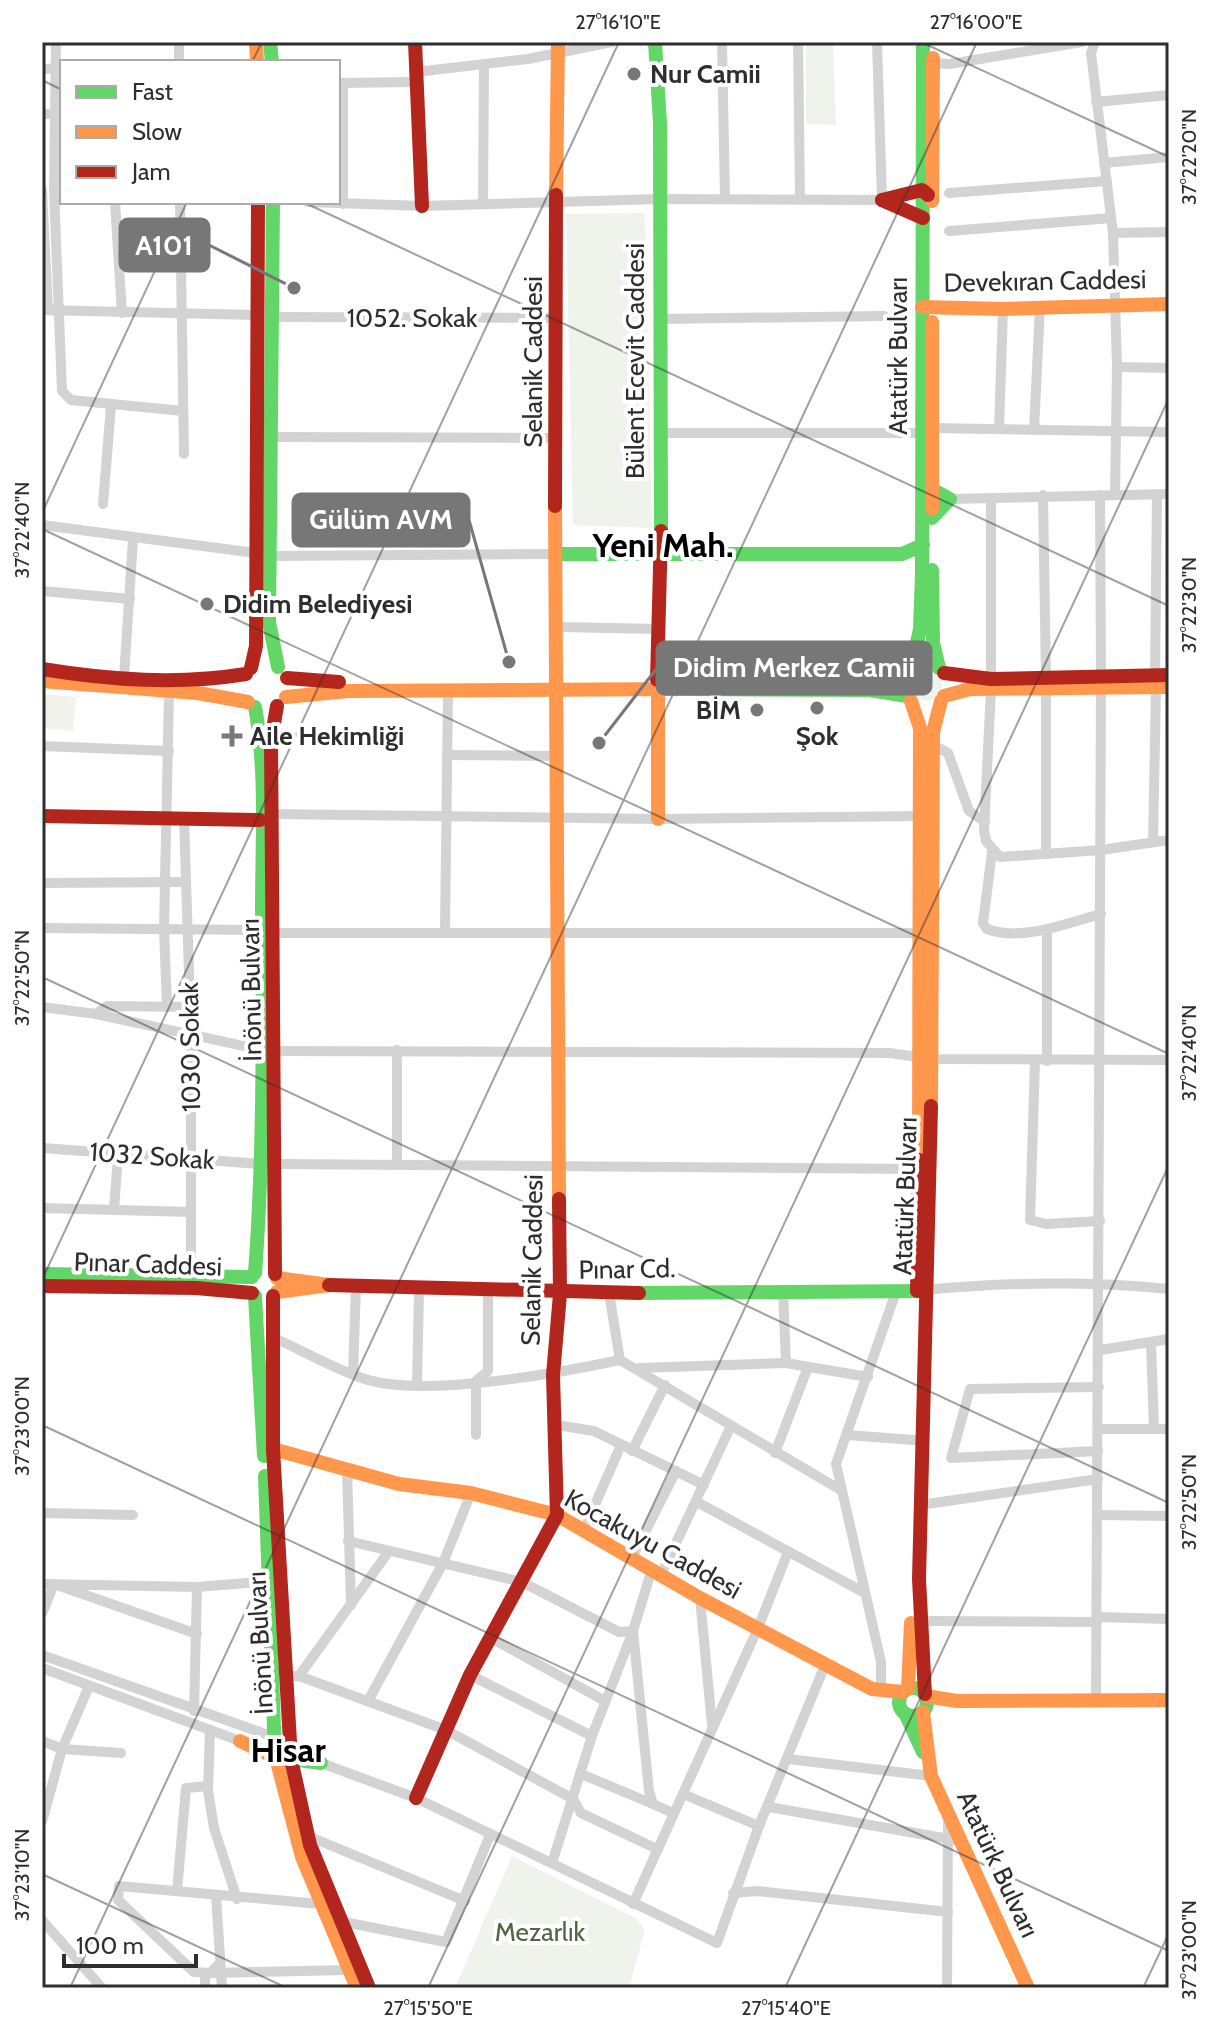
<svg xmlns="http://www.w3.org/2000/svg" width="1211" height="2030" font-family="Cabin,sans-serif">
  <rect width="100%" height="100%" fill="#fff"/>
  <!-- green -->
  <g fill="#f0f3ec">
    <polygon points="806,42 833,42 836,125 806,124"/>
    <polygon points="645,213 652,528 573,525 566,214"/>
    <circle cx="926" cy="685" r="16"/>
    <polygon points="42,694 76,697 73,731 42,728"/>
    <polygon points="512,1856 637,1919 645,1930 629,1988 455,1988"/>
  </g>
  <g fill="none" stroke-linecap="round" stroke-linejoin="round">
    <!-- street -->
    <g stroke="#d3d3d3" stroke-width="10">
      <polyline points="56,42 54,190 62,391 71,400 183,411"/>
      <polyline points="179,42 179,62"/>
      <polyline points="722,42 725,199"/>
      <polyline points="798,42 800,199"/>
      <polyline points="1095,42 1091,53 1113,233 1117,367 1115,495"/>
      <polyline points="933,63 950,64 1082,42"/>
      <polyline points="42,69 62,68"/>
      <polyline points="416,72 528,59 612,42"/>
      <polyline points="338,83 416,82"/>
      <polyline points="1096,102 1169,95"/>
      <polyline points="42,114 62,114"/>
      <polyline points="1104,163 1169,157"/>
      <polyline points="42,190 48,310"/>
      <polyline points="949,193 1107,181"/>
      <polyline points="115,202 122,313"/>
      <polyline points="180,202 184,454"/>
      <polyline points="308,202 422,206 659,199 882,200 877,42"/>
      <polyline points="343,204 343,83"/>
      <polyline points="483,204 484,64"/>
      <polyline points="949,231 1111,218"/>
      <polyline points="1113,233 1169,232"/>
      <polyline points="42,310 257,315"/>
      <polyline points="270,317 554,318"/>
      <polyline points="659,319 884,316"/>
      <polyline points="1117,367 1169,368"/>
      <polyline points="932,428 1169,432"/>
      <polyline points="999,429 1003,309"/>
      <polyline points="1034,430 1040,307"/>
      <polyline points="659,433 922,433"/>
      <polyline points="270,437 557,438"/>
      <polyline points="1043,495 1046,678"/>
      <polyline points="1100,495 1101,677"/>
      <polyline points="991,498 991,679"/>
      <polyline points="950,499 1169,494"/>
      <polyline points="103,504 111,406"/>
      <polyline points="42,525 256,553"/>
      <polyline points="270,556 558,554"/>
      <polyline points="42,591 130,599"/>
      <polyline points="558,627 659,629"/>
      <polyline points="1155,676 1157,494"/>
      <polyline points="124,677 133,539"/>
      <polyline points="991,690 984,830 986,841 1000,857 1101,850 1169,840"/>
      <polyline points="933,745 948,753 969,811 985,822"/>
      <polyline points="42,746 169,751"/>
      <polyline points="447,755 558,756"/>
      <polyline points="271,814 658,819 926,816"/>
      <polyline points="184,818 191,1036 191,1276"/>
      <polyline points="1153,842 1156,687"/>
      <path d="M992 852 983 923 987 929C1021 942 1067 923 1101 914"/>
      <polyline points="1046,854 1046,689"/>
      <polyline points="42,883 186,882"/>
      <polyline points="42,928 262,930"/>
      <polyline points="445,932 448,691"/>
      <polyline points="275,933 920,933"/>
      <polyline points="167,1006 164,929 169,693"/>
      <polyline points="42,1007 96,1014 262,1050"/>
      <polyline points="96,1014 107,1006 190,1007"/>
      <polyline points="397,1050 397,1165"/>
      <polyline points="276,1051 889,1053 933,1059 1169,1060"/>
      <polyline points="1035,1061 1030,1220 1046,1224 1100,1221"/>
      <polyline points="1047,1061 1047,929"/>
      <polyline points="42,1148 261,1164"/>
      <polyline points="276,1164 919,1169"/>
      <polyline points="42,1208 191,1212"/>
      <polyline points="114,1210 118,1155"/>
      <polyline points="783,1290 786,1363"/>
      <path d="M926 1290C1008 1282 1087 1281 1169 1289"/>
      <polyline points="609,1293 620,1360"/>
      <path d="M272 1337C302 1350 332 1368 362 1378 420 1399 559 1373 620 1360L839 1489"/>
      <polyline points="1151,1343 1154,1429"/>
      <polyline points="1100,1350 1169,1339"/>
      <polyline points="639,1368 786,1363 868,1377"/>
      <polyline points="353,1373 356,1286"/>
      <polyline points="417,1386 419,1289"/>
      <polyline points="557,1425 594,1431 704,1485"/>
      <polyline points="1099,1429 1169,1429"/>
      <polyline points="476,1435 476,1381 488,1371 488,1291"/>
      <polyline points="847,1435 914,1440"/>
      <polyline points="632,1451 665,1385"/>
      <polyline points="1098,1451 951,1458 970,1389 1099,1387"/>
      <polyline points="775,1453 808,1367"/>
      <polyline points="347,1469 351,1605"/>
      <polyline points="697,1502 865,1593"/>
      <polyline points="920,1505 1098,1479"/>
      <polyline points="42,1513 133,1515"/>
      <polyline points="1098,1515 1169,1516"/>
      <polyline points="584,1530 621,1445"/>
      <polyline points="348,1541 522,1582 619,1632 633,1631 592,1736 552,1863"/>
      <polyline points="632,1558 676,1471"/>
      <polyline points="652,1569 633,1631 649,1791 653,1804 673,1813"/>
      <polyline points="661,1575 730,1428"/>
      <polyline points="42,1584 197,1587 270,1581"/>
      <polyline points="700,1598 712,1725"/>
      <polyline points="42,1614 54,1584 197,1634"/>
      <polyline points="1097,1617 1169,1619"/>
      <polyline points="920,1621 1097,1622"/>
      <polyline points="491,1638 605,1701"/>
      <polyline points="42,1655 277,1738"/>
      <polyline points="42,1668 240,1741"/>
      <polyline points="470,1675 592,1736"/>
      <polyline points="295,1676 299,1676 389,1551"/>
      <polyline points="299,1676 446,1730 573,1799 581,1813 657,1849"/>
      <polyline points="881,1691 881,1662 836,1464 897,1289"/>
      <polyline points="1096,1699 1101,689"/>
      <polyline points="368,1701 443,1563 471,1493"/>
      <polyline points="194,1711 197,1587"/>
      <polyline points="210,1730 208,1791 214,1828 237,1899"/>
      <polyline points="42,1741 62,1749 121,1753"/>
      <polyline points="788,1759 931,1776"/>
      <polyline points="321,1763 416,1798 717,1943 759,1826 825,1665"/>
      <polyline points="581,1774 653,1804"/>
      <polyline points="683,1794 759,1826"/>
      <polyline points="769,1807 960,1841"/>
      <polyline points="42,1822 62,1749 89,1686"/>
      <polyline points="308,1836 465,1901"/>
      <polyline points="177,1891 186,1788 208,1786"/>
      <polyline points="733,1893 758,1891 948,1912"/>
      <polyline points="216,1895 222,1988"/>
      <polyline points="633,1904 758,1628 788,1552"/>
      <polyline points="42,1920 102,1988"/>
      <polyline points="339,1921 446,1942 490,1835"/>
      <polyline points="218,1965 210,1973 194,1972 118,1900 119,1886 320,1904"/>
      <polyline points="211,1973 348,1970"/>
      <polyline points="205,1988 205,1973"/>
      <polyline points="947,1988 948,1819"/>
    </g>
    <!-- fast -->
    <g stroke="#63d668" stroke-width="14">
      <polyline points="270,42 272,62"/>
      <polyline points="655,42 660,123 661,531"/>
      <polyline points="273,202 269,622 278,667"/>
      <polyline points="932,489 950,499 932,518"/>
      <polyline points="558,554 902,554 923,545"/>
      <polyline points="932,570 933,643 939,668"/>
      <polyline points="911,670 920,629 922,574 923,42"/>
      <polyline points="687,689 869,690 907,696"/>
      <path d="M255 707C267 772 262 841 262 908 263 1029 264 1152 255 1273"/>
      <polyline points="42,1274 252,1277"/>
      <polyline points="639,1293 924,1291"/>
      <polyline points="255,1296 264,1456"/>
      <polyline points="265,1476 275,1756 283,1763 291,1759 321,1763"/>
      <circle cx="913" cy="1702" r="14"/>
      <polyline points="906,1715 923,1752"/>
    </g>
    <!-- slow -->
    <g stroke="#ff974d" stroke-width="14">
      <polyline points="256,42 257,62"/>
      <polyline points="556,195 558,42"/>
      <polyline points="932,201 933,58"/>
      <polyline points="922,307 1003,309 1169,304"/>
      <polyline points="932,322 932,509"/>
      <polyline points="555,506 559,1199"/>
      <polyline points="42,681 198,693 248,702"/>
      <polyline points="658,689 658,819"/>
      <polyline points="944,696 970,689 1169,687"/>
      <polyline points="286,697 348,691 687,689"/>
      <polyline points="911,701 920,728 919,1160"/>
      <polyline points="931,1106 933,732 941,701"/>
      <polyline points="277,1278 329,1285 277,1292"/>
      <polyline points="273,1449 399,1484 471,1493 557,1515 700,1598 872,1689 903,1692"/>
      <polyline points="908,1689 911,1623"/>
      <polyline points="926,1696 957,1701 1169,1700"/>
      <polyline points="923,1712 931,1776 1028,1988"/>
      <polyline points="240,1741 276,1758 302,1857 357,1988"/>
    </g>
    <!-- jam -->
    <g stroke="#b3261e" stroke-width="14">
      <polyline points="415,42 422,206"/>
      <polyline points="882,200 922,190 928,195"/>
      <polyline points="882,200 923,218"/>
      <polyline points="555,506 556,195"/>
      <polyline points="251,668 256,646 258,202"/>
      <path d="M42 669C110 680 178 685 246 674"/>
      <polyline points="944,673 991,679 1169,675"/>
      <polyline points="287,678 339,682"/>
      <polyline points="657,680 661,531"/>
      <polyline points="852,681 907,674"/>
      <polyline points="42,816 260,820"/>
      <polyline points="275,1274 271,741 277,706"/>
      <polyline points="329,1285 639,1293"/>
      <polyline points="42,1286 196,1288 252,1293"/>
      <polyline points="917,1291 919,1160"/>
      <polyline points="273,1296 273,1449 291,1759 310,1845 369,1988"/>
      <polyline points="925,1694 919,1579 931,1106"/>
      <polyline points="416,1798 470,1675 557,1515 553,1375 560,1294 559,1199"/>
    </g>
  </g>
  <!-- ticks -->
  <path fill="none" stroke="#2e2e2e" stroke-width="2" stroke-opacity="0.45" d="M921 42 1169 157M252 62 262 42M42 80 62 90M303 202 1169 606M42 513 187 202M42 529 1169 1054M42 977 1169 1503M42 1280 619 42M42 1425 1169 1951M42 1874 287 1988M70 1988 977 42M428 1988 1169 398M785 1988 1169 1165M1143 1988 1169 1933"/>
  <!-- markers -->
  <g fill="#777" stroke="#fff" stroke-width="3">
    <circle cx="634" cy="74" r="8"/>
    <circle cx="207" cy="604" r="8"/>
    <circle cx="817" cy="708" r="8"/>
    <circle cx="757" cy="710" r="8"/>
    <path d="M228 724h8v8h8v8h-8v8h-8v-8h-8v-8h8z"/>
  </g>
  <g text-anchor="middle" stroke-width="8" stroke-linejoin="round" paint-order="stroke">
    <!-- poi labels -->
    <g font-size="26" font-weight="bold" fill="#2e2e2e" stroke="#fff" text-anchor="start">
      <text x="650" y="83">Nur Camii</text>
      <text x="223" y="613">Didim Belediyesi</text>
      <text x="741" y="719" text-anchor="end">BİM</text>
      <text x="250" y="745">Aile Hekimliği</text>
      <text x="817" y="745" text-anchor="middle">Şok</text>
    </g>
    <!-- street labels -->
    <g font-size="26" fill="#2e2e2e" stroke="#fff">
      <text transform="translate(1045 281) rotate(-1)" y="9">Devekıran Caddesi</text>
      <text x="412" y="327">1052. Sokak</text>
      <text transform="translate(898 356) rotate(-90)" y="9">Atatürk Bulvarı</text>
      <text transform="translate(635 361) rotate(-90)" y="9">Bülent Ecevit Caddesi</text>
      <text transform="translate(533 362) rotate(-90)" y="9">Selanik Caddesi</text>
      <text transform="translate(251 990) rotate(-91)" y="9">İnönü Bulvarı</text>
      <text transform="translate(190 1047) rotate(-91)" y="9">1030 Sokak</text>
      <text transform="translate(152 1156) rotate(4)" y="9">1032 Sokak</text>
      <text transform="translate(905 1196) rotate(-88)" y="9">Atatürk Bulvarı</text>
      <text transform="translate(532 1260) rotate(-89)" y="9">Selanik Caddesi</text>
      <text transform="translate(148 1264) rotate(2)" y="9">Pınar Caddesi</text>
      <text transform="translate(627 1269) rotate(-1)" y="9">Pınar Cd.</text>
      <text transform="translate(653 1544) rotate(29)" y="9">Kocakuyu Caddesi</text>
      <text transform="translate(260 1643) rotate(-93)" y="9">İnönü Bulvarı</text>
      <text transform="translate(998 1864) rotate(65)" y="9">Atatürk Bulvarı</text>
    </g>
    <!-- park labels -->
    <g font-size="26" fill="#506540" stroke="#fff">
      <text x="540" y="1941">Mezarlık</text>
    </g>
    <!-- district labels -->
    <g font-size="34" font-weight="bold" fill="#000" stroke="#fff">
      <text x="663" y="557">Yeni Mah.</text>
      <text x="288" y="1762">Hisar</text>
    </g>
  </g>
  <!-- callouts -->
  <path fill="none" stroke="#777" stroke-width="3" d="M294 288L209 245M509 662L469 520M599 743L657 668"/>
  <g fill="#777" stroke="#fff" stroke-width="3">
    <circle cx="294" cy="288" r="8"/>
    <circle cx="509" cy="662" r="8"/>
    <circle cx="599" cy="743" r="8"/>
  </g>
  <g fill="#777" stroke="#777" stroke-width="3">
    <rect x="120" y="219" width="89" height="52" rx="8"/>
    <rect x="293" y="494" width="176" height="52" rx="8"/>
    <rect x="657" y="642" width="274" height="52" rx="8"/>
  </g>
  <g font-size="28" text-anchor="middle" font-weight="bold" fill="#fff">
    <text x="164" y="255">A101</text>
    <text x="381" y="529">Gülüm AVM</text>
    <text x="794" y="677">Didim Merkez Camii</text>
  </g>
  <!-- border -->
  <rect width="1211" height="2030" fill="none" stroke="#ffffff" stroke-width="88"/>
  <!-- legend -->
  <rect x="60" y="60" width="280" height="144" fill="#ffffff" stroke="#ababab" stroke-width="2"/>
  <rect x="76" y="86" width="40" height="12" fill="#63d668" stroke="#ababab" stroke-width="2"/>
  <text x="132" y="100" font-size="24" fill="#2e2e2e">Fast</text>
  <rect x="76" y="126" width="40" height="12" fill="#ff974d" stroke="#ababab" stroke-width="2"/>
  <text x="132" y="140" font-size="24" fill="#2e2e2e">Slow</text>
  <rect x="76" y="166" width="40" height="12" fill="#b3261e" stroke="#ababab" stroke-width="2"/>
  <text x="132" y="180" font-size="24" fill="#2e2e2e">Jam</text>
  <!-- scale -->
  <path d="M64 1954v12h132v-12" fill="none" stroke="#2e2e2e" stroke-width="4"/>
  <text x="76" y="1954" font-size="24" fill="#2e2e2e" stroke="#ffffff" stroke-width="6" paint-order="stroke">100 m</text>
  <rect x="44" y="44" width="1123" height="1942" fill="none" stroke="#2e2e2e" stroke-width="3"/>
  <g font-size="20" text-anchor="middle" fill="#2e2e2e">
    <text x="618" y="29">27°16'10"E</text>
    <text x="976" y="29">27°16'00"E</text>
    <text transform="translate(1189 157) rotate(-90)" y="7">37°22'20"N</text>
    <text transform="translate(22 530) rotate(-90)" y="7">37°22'40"N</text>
    <text transform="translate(1189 605) rotate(-90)" y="7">37°22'30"N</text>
    <text transform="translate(22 978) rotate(-90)" y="7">37°22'50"N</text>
    <text transform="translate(1189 1053) rotate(-90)" y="7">37°22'40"N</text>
    <text transform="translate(22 1426) rotate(-90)" y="7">37°23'00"N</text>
    <text transform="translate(1189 1502) rotate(-90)" y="7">37°22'50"N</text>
    <text transform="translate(22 1875) rotate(-90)" y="7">37°23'10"N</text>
    <text transform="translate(1189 1950) rotate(-90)" y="7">37°23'00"N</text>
    <text x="428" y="2015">27°15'50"E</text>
    <text x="786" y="2015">27°15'40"E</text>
  </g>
</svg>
